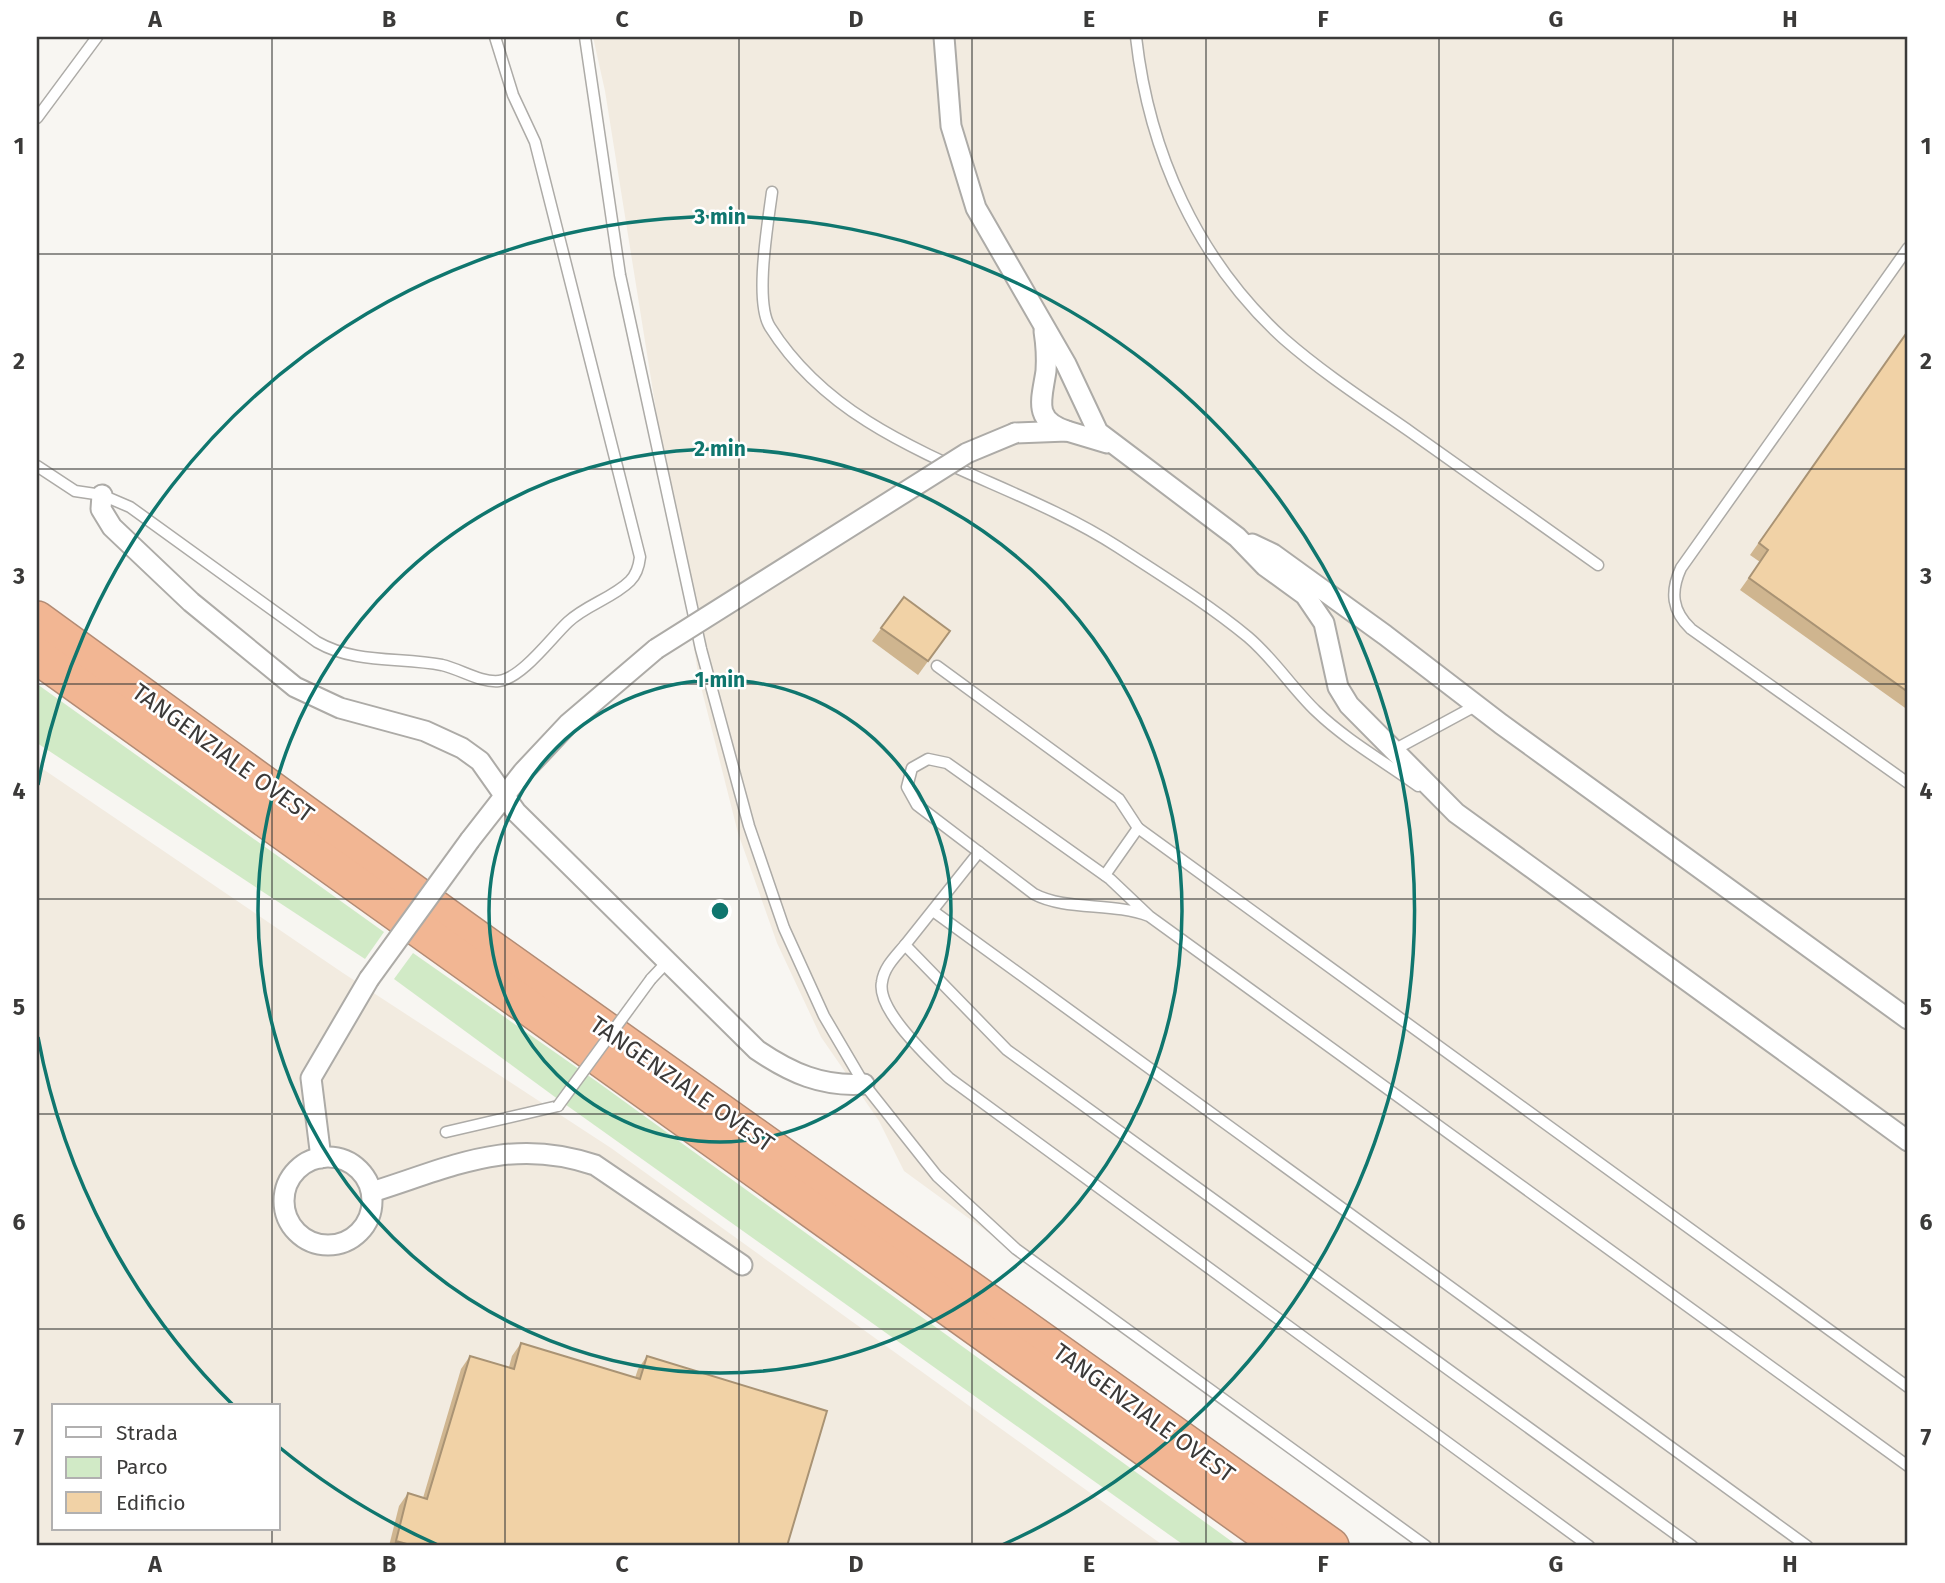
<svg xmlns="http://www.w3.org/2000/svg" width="1945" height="1583" font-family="'Fira Sans',sans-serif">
  <rect width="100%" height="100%" fill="#f8f6f2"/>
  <!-- built -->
  <g fill="#f2ebe0" fill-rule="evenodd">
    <polygon points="593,37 1908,37 1908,1546 1417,1546 904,1171 879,1121 821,1037 777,943 738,833 699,679 605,91"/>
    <path d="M37 765 343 973 611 1148 1164 1546H37ZM54 1406H278V1529H54Z"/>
  </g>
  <!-- green -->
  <g fill="#d1eac6">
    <polygon points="37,684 384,932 365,959 37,743"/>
    <polygon points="413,953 596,1081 1238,1546 1185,1546 555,1097 394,979"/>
  </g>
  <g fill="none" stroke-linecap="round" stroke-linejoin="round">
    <!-- lane casing -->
    <g stroke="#adaba7" stroke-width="13">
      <g id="lane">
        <polyline points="585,37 620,275 701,649 749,826 784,928 824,1016 864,1084 937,1176 1016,1249 1426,1546"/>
        <path d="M1136 37C1149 152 1197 260 1284 339 1324 374 1369 403 1412 433 1474 477 1536 521 1598 565"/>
        <polyline points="37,118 97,37"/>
        <path d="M772 192C768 223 754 302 770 327 848 451 1002 472 1118 547 1161 575 1208 604 1248 637 1274 659 1292 688 1316 711 1346 740 1385 762 1418 786"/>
        <path d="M1908 248 1681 568C1670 592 1672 611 1691 629L1908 783"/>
        <path d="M37 466 75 491 102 495 130 507 317 642C355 664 400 657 442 665 460 669 481 683 499 681 522 678 551 638 568 622 586 605 613 598 630 581 637 574 639 566 640 557L535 142 513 95 495 37"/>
        <polyline points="937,666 1119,799 1138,828"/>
        <polyline points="1392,751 1477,705"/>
        <polyline points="979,852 905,945 1007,1050 1692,1546"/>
        <polyline points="1105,875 1138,828 1908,1387"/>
        <polyline points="933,911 1807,1546"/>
        <path d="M1149 916C1113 902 1066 911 1034 894L917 805 907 787 912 768 928 759 947 763 1110 879 1149 916 1908 1466"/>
        <path d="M905 945C896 956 884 967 882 982 876 1010 930 1059 949 1078L1589 1546"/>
        <polyline points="651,979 668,961"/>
        <polyline points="446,1132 558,1106"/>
      </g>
    </g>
    <!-- street casing -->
    <g stroke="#adaba7" stroke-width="23">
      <g id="street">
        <polyline points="944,37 951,126 976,208 1066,364 1098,432 1237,537 1265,566 1305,595 1324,623 1338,687 1349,705 1456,813 1908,1141"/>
        <path d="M1044 331C1046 344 1047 357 1046 371 1042 399 1032 420 1067 431"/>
        <polyline points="1015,433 1067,431 1107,443"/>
        <path d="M102 495 101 509 112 527 191 602 295 687 340 708 425 731 462 748 480 761 516 812 757 1050C791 1073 822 1087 864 1084"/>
        <polyline points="1252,544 1273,554 1385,635 1501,724 1908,1019"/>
        <polyline points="470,840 523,772 568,724 656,649"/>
        <circle cx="328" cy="1201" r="44"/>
        <polyline points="321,1158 311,1078 369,979"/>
        <path d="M372 1192C452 1167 510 1136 595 1165L742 1265"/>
      </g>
    </g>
    <!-- highway casing -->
    <g stroke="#b28b74" stroke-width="38">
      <g id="highway">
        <polyline points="37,619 464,929 1331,1546"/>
        <polyline points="37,656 1282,1546"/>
      </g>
    </g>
    <!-- lane -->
    <use href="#lane" stroke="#fff" stroke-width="10"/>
    <!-- street -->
    <use href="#street" stroke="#fff" stroke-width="19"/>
    <!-- highway -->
    <use href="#highway" stroke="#f2b693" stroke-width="35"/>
    <!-- lane-bridge casing -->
    <g stroke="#adaba7" stroke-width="13" stroke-linecap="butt">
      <polyline id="lane-bridge" points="558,1106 651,979"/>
    </g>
    <!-- street-bridge casing -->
    <g stroke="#adaba7" stroke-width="23" stroke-linecap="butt">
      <g id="street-bridge">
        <polyline points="656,649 967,453 1015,433"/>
        <polyline points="369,979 470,840"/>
      </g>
    </g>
    <!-- lane-bridge -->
    <use href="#lane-bridge" stroke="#fff" stroke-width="10"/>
    <!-- street-bridge -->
    <use href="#street-bridge" stroke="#fff" stroke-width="19"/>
  </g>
  <!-- wall -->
  <g fill="#cfb58f">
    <polygon points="1908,331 1908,710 1740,590 1760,562 1750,555"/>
    <polygon points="904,597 950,631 918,675 872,641"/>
    <polygon points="521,1343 635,1378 638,1369 647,1356 787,1546 389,1546 399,1506 408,1493 423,1498 461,1369 470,1356 509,1367 512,1356"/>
  </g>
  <!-- shaded-wall -->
  <polygon fill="#a99374" points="396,1541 414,1546 392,1546"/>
  <!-- building -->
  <g fill="#f1d2a6" stroke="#a99374" stroke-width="2">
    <polygon points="1908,331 1908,692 1749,578 1768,550 1759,543"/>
    <polygon points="904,597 950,631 928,661 881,628"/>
    <polygon points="521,1343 640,1379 647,1356 827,1411 787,1546 414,1546 396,1541 408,1493 427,1499 470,1356 514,1369"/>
  </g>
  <!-- grid -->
  <path fill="none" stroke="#3b3a39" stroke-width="2" stroke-opacity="0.55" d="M272 37V1406M505 37V1546M739 37V1546M972 37V1546M1206 37V1546M1439 37V1546M1673 37V1546M37 254H1908M37 469H1908M37 684H1908M37 899H1908M37 1114H1908M37 1329H1908M272 1529V1546"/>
  <!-- distance rings -->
  <g fill="none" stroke="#0f766e" stroke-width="3.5">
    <circle cx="720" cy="911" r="231"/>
    <circle cx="720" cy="911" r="462"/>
    <path d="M438 1545A694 694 0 0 1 279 1447M234 1406A694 694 0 0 1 38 1037M38 785A694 694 0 1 1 1002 1545"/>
  </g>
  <g text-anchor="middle" stroke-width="5" stroke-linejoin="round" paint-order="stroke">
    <!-- street labels -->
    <g font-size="24" fill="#3b3a39" stroke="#fff">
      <text transform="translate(223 753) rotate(36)" y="8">TANGENZIALE OVEST</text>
      <text transform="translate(682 1084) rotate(35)" y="8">TANGENZIALE OVEST</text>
      <text transform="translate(1144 1413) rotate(36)" y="8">TANGENZIALE OVEST</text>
    </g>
  </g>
  <circle cx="720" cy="911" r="10" fill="#0f766e" stroke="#fff" stroke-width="3.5"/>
  <g font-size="21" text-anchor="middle" font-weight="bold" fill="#0f766e" stroke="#fff" stroke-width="5" stroke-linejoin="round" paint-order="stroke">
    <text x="720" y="224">3 min</text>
    <text x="720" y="456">2 min</text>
    <text x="720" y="687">1 min</text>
  </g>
  <!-- border -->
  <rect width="1945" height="1583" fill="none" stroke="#ffffff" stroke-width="77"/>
  <!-- legend -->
  <rect x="52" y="1404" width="228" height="126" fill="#ffffff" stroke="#b1b0b0" stroke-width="2"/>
  <rect x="66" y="1427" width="35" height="10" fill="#ffffff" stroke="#b1b0b0" stroke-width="2"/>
  <text x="116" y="1440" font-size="21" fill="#3b3a39">Strada</text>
  <rect x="66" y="1457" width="35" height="21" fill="#d1eac6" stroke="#b1b0b0" stroke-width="2"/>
  <text x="116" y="1474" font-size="21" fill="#3b3a39">Parco</text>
  <rect x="66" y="1492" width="35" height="21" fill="#f1d2a6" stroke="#b1b0b0" stroke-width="2"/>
  <text x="116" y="1510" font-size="21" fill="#3b3a39">Edificio</text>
  <rect x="38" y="38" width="1868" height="1506" fill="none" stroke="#3b3a39" stroke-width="2.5"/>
  <g font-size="23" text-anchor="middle" font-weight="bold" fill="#3b3a39">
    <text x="155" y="27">A</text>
    <text x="389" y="27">B</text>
    <text x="622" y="27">C</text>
    <text x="856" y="27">D</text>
    <text x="1089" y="27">E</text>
    <text x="1323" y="27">F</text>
    <text x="1556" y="27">G</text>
    <text x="1790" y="27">H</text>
    <text x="19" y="154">1</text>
    <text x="1926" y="154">1</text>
    <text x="19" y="369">2</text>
    <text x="1926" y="369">2</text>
    <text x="19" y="584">3</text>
    <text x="1926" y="584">3</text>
    <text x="19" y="799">4</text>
    <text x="1926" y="799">4</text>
    <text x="19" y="1015">5</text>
    <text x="1926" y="1015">5</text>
    <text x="19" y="1230">6</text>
    <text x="1926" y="1230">6</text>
    <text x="19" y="1445">7</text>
    <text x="1926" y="1445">7</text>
    <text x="155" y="1572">A</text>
    <text x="389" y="1572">B</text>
    <text x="622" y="1572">C</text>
    <text x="856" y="1572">D</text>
    <text x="1089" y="1572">E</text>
    <text x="1323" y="1572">F</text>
    <text x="1556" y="1572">G</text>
    <text x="1790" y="1572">H</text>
  </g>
</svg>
